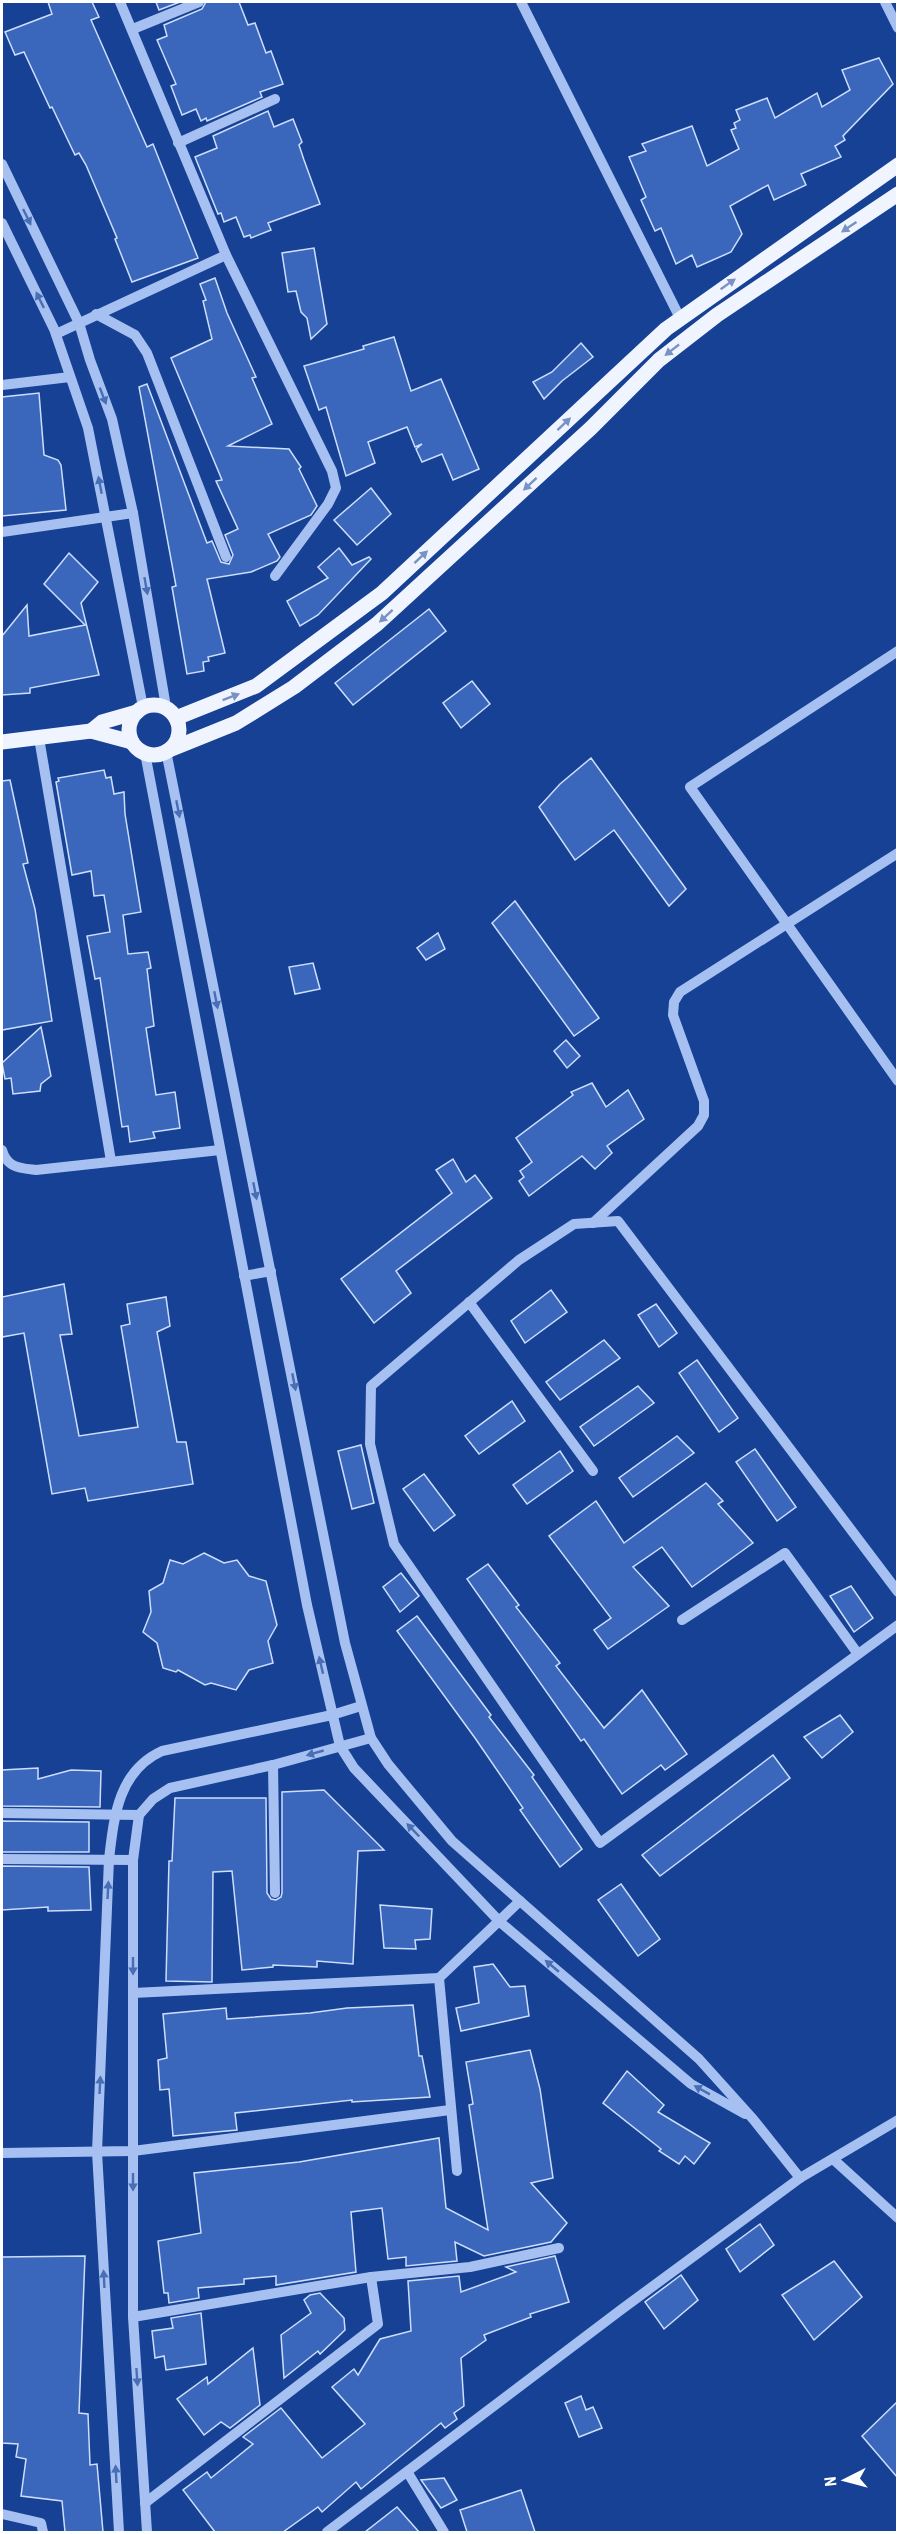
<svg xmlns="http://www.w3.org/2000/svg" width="899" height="2534" font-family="'Roboto Condensed',sans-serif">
  <rect width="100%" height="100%" fill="#164194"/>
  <!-- building -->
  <g fill="#3a67bb" stroke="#cddefc" stroke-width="1.5">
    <polygon points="48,2 92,2 99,17 91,20 147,147 153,144 198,258 132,282 115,239 117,238 86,165 79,153 75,155 52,107 50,108 24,52 15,55 5,32 52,14"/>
    <polygon points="156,2 180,2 159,10"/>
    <polygon points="206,2 239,2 248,25 255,23 266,53 271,51 283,84 260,92 262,97 207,121 206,118 201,121 196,109 182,115 171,86 176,84 157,40 167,36 164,25 202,9"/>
    <polygon points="879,58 893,84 843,136 845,140 835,146 841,157 801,174 806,185 774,200 768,185 730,206 742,234 731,252 697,267 692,255 676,264 661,228 655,231 641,200 646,197 629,157 646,151 642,144 692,126 707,166 739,149 731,130 736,128 734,123 740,120 736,110 767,98 775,118 817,93 822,107 850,90 842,70"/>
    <polygon points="268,111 274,127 293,119 302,142 299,145 304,160 320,204 268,223 271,230 251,238 250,235 244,237 236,217 224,222 221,213 218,214 195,157 217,148 213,136"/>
    <polygon points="314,248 327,324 311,339 307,318 301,312 296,291 288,292 282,253"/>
    <polygon points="215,278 227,313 256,377 252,378 272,424 228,446 289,449 301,467 299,469 317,506 311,515 268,534 280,557 277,561 251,572 207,579 225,653 208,657 209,661 203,662 204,671 187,674 172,587 176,586 139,387 147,384 207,543 212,541 221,562 229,564 233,555 225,535 238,529 216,481 222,480 171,358 212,339 203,301 206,300 200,284"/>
    <polygon points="394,337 411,391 441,379 479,469 453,480 442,454 422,462 416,449 422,444 415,447 407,427 368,442 375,463 346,476 326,407 319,410 304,366 364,349 363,346"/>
    <polygon points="581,343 593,357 562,381 544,399 533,382 552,372"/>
    <polygon points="39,393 44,455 58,460 61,465 66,510 2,516 2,397"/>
    <polygon points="371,488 391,514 357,545 334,520"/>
    <polygon points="339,548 352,565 369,557 371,559 318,615 300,626 287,601 328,578 318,567"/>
    <polygon points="69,553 98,582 81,603 99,675 30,688 30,693 2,695 2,636 27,605 29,636 85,625 44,584"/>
    <polygon points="429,609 446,631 353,705 335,683"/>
    <polygon points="472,681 490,704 461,728 443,703"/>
    <polygon points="591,758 686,889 669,906 614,830 575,860 539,807 560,784"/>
    <polygon points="104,770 106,778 111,777 114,794 124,792 125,814 141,912 123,915 128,954 148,952 151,968 147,969 154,1026 146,1028 156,1095 175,1092 180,1128 153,1132 155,1138 130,1142 128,1126 122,1127 100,978 95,979 87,936 110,932 104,895 94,896 91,871 72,875 56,782 59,781 58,778"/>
    <polygon points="10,780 28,863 23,864 35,909 52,1021 2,1030 2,781"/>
    <polygon points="515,901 599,1018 574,1036 492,923"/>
    <polygon points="438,933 445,949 426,960 417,948"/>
    <polygon points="313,963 320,989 295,994 289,967"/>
    <polygon points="41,1027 51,1076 41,1084 40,1091 13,1094 11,1078 5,1079 2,1063"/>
    <polygon points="566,1040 580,1056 567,1068 554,1051"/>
    <polygon points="592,1083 606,1107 628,1090 644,1119 607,1146 612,1153 595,1169 582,1156 529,1196 519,1181 524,1177 520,1171 532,1162 516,1138 573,1095 571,1092"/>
    <polygon points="453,1159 466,1182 475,1175 492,1198 396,1271 411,1293 374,1323 341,1279 452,1193 436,1170"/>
    <polygon points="64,1284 72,1334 60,1335 79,1436 138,1427 121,1326 130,1324 127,1304 166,1297 170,1326 157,1332 177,1442 186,1442 193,1484 88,1501 85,1488 52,1494 24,1333 2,1337 2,1297"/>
    <polygon points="551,1290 567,1312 525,1343 511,1321"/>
    <polygon points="656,1304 677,1333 659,1347 638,1315"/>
    <polygon points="604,1340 620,1358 560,1400 546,1382"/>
    <polygon points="697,1360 738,1418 719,1432 679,1373"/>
    <polygon points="638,1386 654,1403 594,1446 580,1427"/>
    <polygon points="512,1401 525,1421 479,1454 465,1436"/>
    <polygon points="677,1436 694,1453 633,1497 619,1478"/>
    <polygon points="361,1445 374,1503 352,1509 338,1451"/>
    <polygon points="755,1449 796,1507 777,1521 736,1462"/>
    <polygon points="560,1451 573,1471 527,1504 513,1485"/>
    <polygon points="424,1474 455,1515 434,1531 403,1489"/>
    <polygon points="706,1483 723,1501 718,1504 753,1543 692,1587 662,1547 633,1567 669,1606 608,1649 594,1630 611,1618 549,1536 596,1501 624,1543"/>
    <polygon points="204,1553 224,1563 237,1560 249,1576 266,1581 277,1625 268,1641 273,1663 249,1670 236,1690 211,1683 205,1685 178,1670 176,1672 163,1668 157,1643 143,1632 151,1612 149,1591 163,1583 170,1560 183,1564"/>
    <polygon points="488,1564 519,1605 516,1607 560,1663 556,1666 604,1728 642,1690 687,1754 665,1770 661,1765 622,1794 584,1739 581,1741 467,1579"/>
    <polygon points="401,1573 419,1596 400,1612 383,1587"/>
    <polygon points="851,1586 873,1618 854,1632 830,1596"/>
    <polygon points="417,1616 491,1715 489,1717 534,1775 532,1777 582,1849 560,1867 520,1810 523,1808 475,1738 397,1631"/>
    <polygon points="840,1715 853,1732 822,1758 804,1737"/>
    <polygon points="773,1755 790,1778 660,1876 642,1855"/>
    <polygon points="38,1768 38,1779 71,1770 101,1771 100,1807 2,1806 2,1770"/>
    <polygon points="324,1790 384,1850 358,1851 353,1964 317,1961 317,1967 273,1965 273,1967 242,1970 232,1871 213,1872 212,1982 166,1981 169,1861 172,1861 175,1798 266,1798 267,1893 271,1899 276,1900 281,1897 282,1893 282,1792"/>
    <polygon points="2,1821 89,1822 89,1852 2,1852"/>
    <polygon points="2,1866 89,1867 91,1910 48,1911 48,1907 2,1910"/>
    <polygon points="621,1884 660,1939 638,1956 598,1900"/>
    <polygon points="380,1905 432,1909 430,1939 415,1940 416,1949 384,1948"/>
    <polygon points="493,1964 510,1987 525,1986 529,2016 461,2031 456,2008 479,2003 474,1967"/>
    <polygon points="413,2005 419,2056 422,2056 430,2097 352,2102 352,2100 235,2113 237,2130 173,2136 169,2089 160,2090 158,2060 167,2058 163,2014 226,2008 227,2019 310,2013 347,2008"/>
    <polygon points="530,2050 540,2089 553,2178 531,2183 567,2223 551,2242 484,2256 455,2242 457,2261 406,2266 406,2257 388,2259 382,2208 351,2212 356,2272 276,2285 276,2276 244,2279 244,2284 198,2288 199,2298 169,2303 168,2293 164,2293 158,2241 201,2233 194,2173 299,2162 439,2138 446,2208 488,2230 469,2105 473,2104 466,2062"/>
    <polygon points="627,2071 664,2105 658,2112 710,2143 694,2164 685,2156 679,2164 659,2151 661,2149 603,2103"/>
    <polygon points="760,2224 774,2245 740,2272 726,2249"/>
    <polygon points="85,2256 79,2413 88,2414 90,2465 97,2464 103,2532 65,2532 62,2501 21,2496 26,2459 16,2457 18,2444 2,2443 2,2257"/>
    <polygon points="555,2256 569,2302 530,2314 531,2317 484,2335 486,2340 461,2358 464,2406 454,2413 457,2419 445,2428 441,2423 361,2489 356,2482 322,2512 318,2507 283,2532 215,2532 183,2490 207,2472 211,2478 253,2444 243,2437 281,2408 322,2458 365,2424 332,2387 354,2369 358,2375 380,2339 411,2331 408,2281 459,2276 461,2292 516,2272 506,2267"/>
    <polygon points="834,2261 862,2297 814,2340 782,2295"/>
    <polygon points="681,2275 698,2300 664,2329 645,2302"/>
    <polygon points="320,2293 344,2318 345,2330 320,2354 318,2351 284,2378 281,2335 311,2313 304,2300 310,2295"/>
    <polygon points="201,2313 206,2364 166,2370 164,2356 155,2358 152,2331 173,2328 171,2318"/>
    <polygon points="253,2348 260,2405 230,2428 221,2422 204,2435 177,2399 207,2377 208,2384"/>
    <polygon points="581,2396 586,2410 593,2407 602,2428 579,2437 565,2403"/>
    <polygon points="897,2402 897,2477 862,2436"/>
    <polygon points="444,2478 457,2500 441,2508 421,2480"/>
    <polygon points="521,2490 535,2532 467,2532 460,2510"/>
    <polygon points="397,2507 419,2532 365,2532"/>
  </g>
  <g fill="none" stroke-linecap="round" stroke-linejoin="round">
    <!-- minor -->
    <g stroke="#a6c1f1" stroke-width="10">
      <polyline points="120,2 226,255 332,471 336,488 328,504 275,576"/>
      <polyline points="521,2 680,318"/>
      <polyline points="885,2 898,28"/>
      <polyline points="133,29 199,2"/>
      <polyline points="178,143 275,99"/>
      <polyline points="2,164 79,323 90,360 112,419 133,513 166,707"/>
      <polyline points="2,223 54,329 88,428 143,707"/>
      <polyline points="96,314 135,335 147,353 226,557"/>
      <polyline points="56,334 226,255"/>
      <polyline points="2,385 70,377"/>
      <polyline points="2,532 133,513"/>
      <polyline points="898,651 690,787 898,1081"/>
      <polyline points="39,738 111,1161"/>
      <polyline points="166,751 345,1643 371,1738 388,1764 452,1841 699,2059 753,2119 800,2178"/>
      <polyline points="145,753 307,1605 340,1746 354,1768 500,1922 691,2084 745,2114"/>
      <path d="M2 1150C7 1168 20 1168 36 1170L220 1150"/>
      <polyline points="593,1223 698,1126 704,1115 704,1101 673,1015 674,1002 680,992 898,853"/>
      <polyline points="244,1276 271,1271"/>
      <polyline points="469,1302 593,1471"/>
      <polyline points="898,1592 618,1221 574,1224 519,1260 371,1386 370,1444 394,1544 600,1843 898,1625"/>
      <polyline points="682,1620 785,1553 858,1654"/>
      <polyline points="273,1765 275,1893"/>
      <polyline points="2,1813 139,1815"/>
      <polyline points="2,1859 133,1860"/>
      <polyline points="133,1993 439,1978"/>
      <polyline points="2,2153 133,2151 450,2110"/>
      <polyline points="833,2159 898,2218"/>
      <polyline points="457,2171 439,1978 520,1901"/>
      <polyline points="133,2317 371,2277 470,2267 559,2248"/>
      <polyline points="408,2473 444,2532"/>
      <polyline points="145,2503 378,2324 371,2277"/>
      <polyline points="2,2514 41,2523 43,2532"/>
      <path d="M119 2532 97 2152 109 1859C114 1817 118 1771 162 1751L332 1715 361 1706"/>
      <polyline points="147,2532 133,2317 133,1860 139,1815 153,1799 170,1788 273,1765 371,1738"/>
      <polyline points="327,2532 622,2309 800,2178 898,2120"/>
    </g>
    <!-- major -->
    <g stroke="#f0f4ff" stroke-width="15">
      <circle cx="154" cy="730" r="25"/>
      <polyline points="176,718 256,686 382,593 666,329 898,165"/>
      <polyline points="91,731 102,722 137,712"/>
      <polyline points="2,742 91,731 132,742"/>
      <polyline points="169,750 236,723 294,687 377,624 591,428 659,360 717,315 898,194"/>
    </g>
  </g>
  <!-- one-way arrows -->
  <defs><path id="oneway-solid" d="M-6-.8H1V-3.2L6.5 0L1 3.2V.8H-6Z" transform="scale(1.5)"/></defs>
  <g fill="#486eb5">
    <use href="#oneway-solid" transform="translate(27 217) rotate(64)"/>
    <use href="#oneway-solid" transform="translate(40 300) rotate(-116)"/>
    <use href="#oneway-solid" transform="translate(103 396) rotate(69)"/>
    <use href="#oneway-solid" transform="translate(100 485) rotate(-101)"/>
    <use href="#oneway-solid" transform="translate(146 586) rotate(80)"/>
    <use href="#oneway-solid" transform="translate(178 809) rotate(79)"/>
    <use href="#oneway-solid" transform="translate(216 1000) rotate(79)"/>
    <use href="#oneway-solid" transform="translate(255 1191) rotate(79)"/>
    <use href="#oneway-solid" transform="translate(294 1382) rotate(79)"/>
    <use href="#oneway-solid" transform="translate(321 1665) rotate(-103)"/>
    <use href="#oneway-solid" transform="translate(315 1753) rotate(164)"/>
    <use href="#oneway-solid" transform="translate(413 1830) rotate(-134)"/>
    <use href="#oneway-solid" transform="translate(108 1890) rotate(-87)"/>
    <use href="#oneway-solid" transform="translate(133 1966) rotate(90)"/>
    <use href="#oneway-solid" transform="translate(552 1966) rotate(-140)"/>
    <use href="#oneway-solid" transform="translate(100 2085) rotate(-87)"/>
    <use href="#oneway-solid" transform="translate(702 2090) rotate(-151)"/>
    <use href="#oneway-solid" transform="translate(133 2182) rotate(90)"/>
    <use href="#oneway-solid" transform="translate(104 2279) rotate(-93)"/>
    <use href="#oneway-solid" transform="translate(137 2377) rotate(86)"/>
    <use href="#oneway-solid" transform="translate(116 2474) rotate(-93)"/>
  </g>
  <g fill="#7892c4">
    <use href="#oneway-solid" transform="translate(849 227) rotate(146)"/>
    <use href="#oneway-solid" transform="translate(728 284) rotate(-35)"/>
    <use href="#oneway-solid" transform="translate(672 350) rotate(142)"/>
    <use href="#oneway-solid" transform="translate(564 424) rotate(-43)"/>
    <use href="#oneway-solid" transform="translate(530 484) rotate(137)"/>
    <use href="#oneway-solid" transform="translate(421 557) rotate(-43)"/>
    <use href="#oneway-solid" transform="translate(386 616) rotate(137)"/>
    <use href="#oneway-solid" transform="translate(231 697) rotate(-21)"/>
  </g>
  <!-- border -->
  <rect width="899" height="2534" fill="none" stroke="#ffffff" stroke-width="6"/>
  <!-- north arrow -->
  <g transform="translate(845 2480) rotate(264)" stroke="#164194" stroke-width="4.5" paint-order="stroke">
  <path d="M0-4.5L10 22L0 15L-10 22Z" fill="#ffffff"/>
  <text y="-9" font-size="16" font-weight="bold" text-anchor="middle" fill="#ffffff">N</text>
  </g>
</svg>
